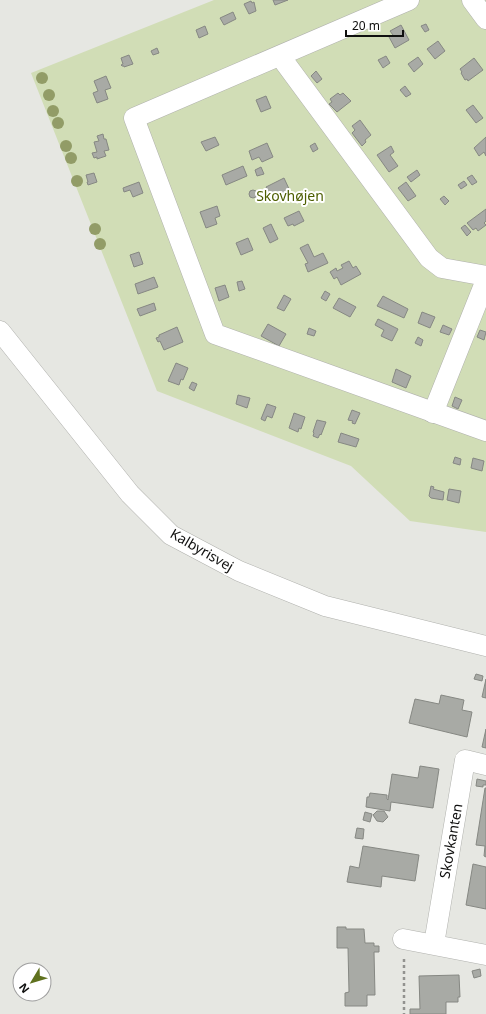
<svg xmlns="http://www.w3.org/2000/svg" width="486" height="1014" font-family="'Noto Sans',sans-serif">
  <rect width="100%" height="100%" fill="#e6e7e2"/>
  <!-- green -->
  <polygon fill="#d1ddb6" points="214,0 486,0 486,532 410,521 351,466 157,391 31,73"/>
  <!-- building -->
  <g fill="#a8aaa5" stroke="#868883">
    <polygon points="273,0 288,0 275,5"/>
    <polygon points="251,1 252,3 254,2 256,11 249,14 244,4"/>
    <polygon points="233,12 236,19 224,25 220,18"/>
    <polygon points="426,24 429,30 425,32 421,26"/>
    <polygon points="401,25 409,40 395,48 389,37 393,35 390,31"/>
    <polygon points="205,26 208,34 199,38 196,30"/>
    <polygon points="438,41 445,51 435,59 427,49"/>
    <polygon points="157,48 159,53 153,55 151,51"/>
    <polygon points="129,55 133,64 124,67 124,66 122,66 121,65 123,64 121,58"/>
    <polygon points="386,56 390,63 383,68 378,60"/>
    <polygon points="418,57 423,64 414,72 408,64"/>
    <polygon points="474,58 483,70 468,81 467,79 465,80 461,73 462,72 460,69"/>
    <polygon points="316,71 322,79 317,83 311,76"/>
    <polygon points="106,76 111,88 105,90 108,99 97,103 93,93 98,91 94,81"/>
    <polygon points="405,86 411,94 406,97 400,90"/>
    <polygon points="338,93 340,95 343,93 351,101 337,112 329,104 332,102 330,99"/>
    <polygon points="266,96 271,108 261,112 256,100"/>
    <polygon points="473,105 483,118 476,123 466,110"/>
    <polygon points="360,120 371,135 365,140 366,142 362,146 352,133 355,130 352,126"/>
    <polygon points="103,134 104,139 106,139 109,150 104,151 106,156 97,159 97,157 94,158 92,153 97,152 94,142 99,141 97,136"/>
    <polygon points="215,137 219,145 206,151 201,142"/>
    <polygon points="486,137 486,156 484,152 479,156 474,148"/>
    <polygon points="267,143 273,157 262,162 259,157 252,160 249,151"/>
    <polygon points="315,143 318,149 313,152 310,146"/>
    <polygon points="391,146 394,152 390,155 398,166 389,172 377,155"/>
    <polygon points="243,166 247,176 226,185 222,175"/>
    <polygon points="261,167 264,174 257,176 255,170"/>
    <polygon points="417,170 420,175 411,182 407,177"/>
    <polygon points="94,173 97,182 88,185 87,182 88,182 86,175"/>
    <polygon points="472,175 477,182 472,185 467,178"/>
    <polygon points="284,178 290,191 273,199 266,187"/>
    <polygon points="464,181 467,185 461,189 458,185"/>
    <polygon points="139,182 143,193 133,197 130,190 124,192 123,188"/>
    <polygon points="406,182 416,196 408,201 398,188"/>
    <circle cx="253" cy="194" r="4"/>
    <polygon points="444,196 449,201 445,205 440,199"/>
    <polygon points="217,206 220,216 215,218 217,224 206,228 200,212"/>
    <polygon points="486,209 486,221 484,223 486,225 478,231 476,228 473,230 467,223"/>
    <polygon points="299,211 304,221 294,226 293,224 288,226 284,218"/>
    <polygon points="271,224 278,239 270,243 263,228"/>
    <polygon points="465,225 471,232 467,236 461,228"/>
    <polygon points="248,238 253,250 241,255 236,243"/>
    <polygon points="308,244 314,257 323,253 328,263 308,272 305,264 308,263 300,248"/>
    <polygon points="139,252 143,264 134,267 130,255"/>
    <polygon points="349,261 353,268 356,266 361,274 341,285 337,277 334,279 330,272 336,268 337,271 343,268 341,265"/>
    <polygon points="154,277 158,287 138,294 135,284"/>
    <polygon points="242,281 245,289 239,291 237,282"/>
    <polygon points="225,285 229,297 219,301 215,288"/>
    <polygon points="325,291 330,294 326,301 321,298"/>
    <polygon points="284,295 291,299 284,311 277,308"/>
    <polygon points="383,296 408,309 404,318 377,306"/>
    <polygon points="339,298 356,307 350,317 333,308"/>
    <polygon points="154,303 156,310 140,316 137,309"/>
    <polygon points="422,312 435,317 430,328 418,323"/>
    <polygon points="378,319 398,329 392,341 381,336 384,330 375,325"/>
    <polygon points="268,324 286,334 279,346 261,336"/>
    <polygon points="443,325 452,329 449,335 440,332"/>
    <polygon points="177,327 183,342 164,350 160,341 158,342 156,338 159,337 159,335"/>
    <polygon points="309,328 316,331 314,336 307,334"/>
    <polygon points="480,330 486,332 484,340 477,337"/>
    <polygon points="418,337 423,340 421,346 415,343"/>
    <polygon points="176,363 188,368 183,380 181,379 179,385 168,381"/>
    <polygon points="396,369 411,376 406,388 392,382"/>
    <polygon points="192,382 197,384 194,391 189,388"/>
    <polygon points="238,395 250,398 247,408 236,404"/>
    <polygon points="455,397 462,400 458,409 452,406"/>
    <polygon points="267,404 276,407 272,418 267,416 265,421 261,419"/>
    <polygon points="352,410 360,413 355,424 352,423 353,421 348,420"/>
    <polygon points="294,413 305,417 301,429 299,428 298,432 289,428"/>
    <polygon points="317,420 326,422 321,435 320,434 318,438 313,436 314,433 313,432"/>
    <polygon points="341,433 359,439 356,447 338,442"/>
    <polygon points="455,457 461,459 460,465 453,463"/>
    <polygon points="473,458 484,461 482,471 471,468"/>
    <polygon points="431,486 434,487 433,489 444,492 443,500 431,498 429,496"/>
    <polygon points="449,489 461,491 459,503 447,500"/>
    <polygon points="476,674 483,676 482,681 474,679"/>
    <polygon points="486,679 486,698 482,697"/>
    <polygon points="441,695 464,700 462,710 472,712 467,737 409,723 415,699 439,704"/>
    <polygon points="486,729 486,748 482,747"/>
    <polygon points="420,766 439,769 433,808 391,802 390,811 366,807 367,797 369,797 370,793 387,795 387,799 388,800 392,774 418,778"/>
    <polygon points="477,779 486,781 486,785 483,785 483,787 476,786"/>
    <polygon points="485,788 486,788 486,857 484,856 485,846 476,845"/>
    <polygon points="377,811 384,811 388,817 383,822 377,821 373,815"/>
    <polygon points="365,812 372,814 370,822 363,820"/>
    <polygon points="357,828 364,829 363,839 355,838"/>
    <polygon points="363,846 419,855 415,881 382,876 381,887 347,882 350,866 359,868"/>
    <polygon points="473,864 486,867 486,909 466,905"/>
    <polygon points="337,927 346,927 346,929 364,929 365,943 374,943 374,946 379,946 379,952 374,952 375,995 367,995 367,1006 345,1006 345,993 349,992 348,948 337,948"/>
    <polygon points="480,969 481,976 474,978 472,971"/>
    <polygon points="459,975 460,997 458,997 458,1002 446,1002 446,1014 410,1014 410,1009 420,1009 419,976"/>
  </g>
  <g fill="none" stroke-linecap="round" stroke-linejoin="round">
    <!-- minor casing -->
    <g stroke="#b0b1ad" stroke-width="21">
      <g id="minor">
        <polyline points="409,0 134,118 215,334 486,431"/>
        <polyline points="472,0 486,19"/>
        <polyline points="280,56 429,258 442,268 486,276"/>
        <polyline points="0,331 130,494 171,535 239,571 325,606 486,646"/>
        <polyline points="433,413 486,280"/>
        <polyline points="403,939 486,955"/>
        <polyline points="434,944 465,760 486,765"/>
      </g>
    </g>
    <!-- path -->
    <polyline stroke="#92928f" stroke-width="2.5" stroke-dasharray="3 3" stroke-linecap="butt" points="404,959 404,1014"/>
    <!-- minor -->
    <use href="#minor" stroke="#fff" stroke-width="20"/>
  </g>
  <!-- trees -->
  <g fill="#929c67">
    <circle cx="42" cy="78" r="6"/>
    <circle cx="49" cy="95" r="6"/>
    <circle cx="53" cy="111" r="6"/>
    <circle cx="58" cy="123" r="6"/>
    <circle cx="66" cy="146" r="6"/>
    <circle cx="71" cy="158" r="6"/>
    <circle cx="77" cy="181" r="6"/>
    <circle cx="95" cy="229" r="6"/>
    <circle cx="100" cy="244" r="6"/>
  </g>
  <g text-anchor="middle" stroke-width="4" stroke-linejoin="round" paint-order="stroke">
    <!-- park labels -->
    <g font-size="14" fill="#4d5e02" stroke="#fff">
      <text x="290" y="201">Skovhøjen</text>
    </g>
    <!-- street labels -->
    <g font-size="14" fill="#10100f" stroke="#fff">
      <text transform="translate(202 550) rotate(30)" y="5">Kalbyrisvej</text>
      <text transform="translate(451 841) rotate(-80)" y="5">Skovkanten</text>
    </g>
  </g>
  <!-- north arrow -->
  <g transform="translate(32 982) rotate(232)"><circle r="19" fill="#ffffff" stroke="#9f9f9f"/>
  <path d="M0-3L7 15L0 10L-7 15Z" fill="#5f711e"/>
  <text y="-6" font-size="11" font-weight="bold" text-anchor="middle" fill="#10100f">N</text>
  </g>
  <!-- scale -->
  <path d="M346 30v6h57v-6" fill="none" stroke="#10100f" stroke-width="2"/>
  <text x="352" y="30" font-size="12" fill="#10100f" stroke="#ffffff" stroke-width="3" paint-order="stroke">20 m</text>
</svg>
